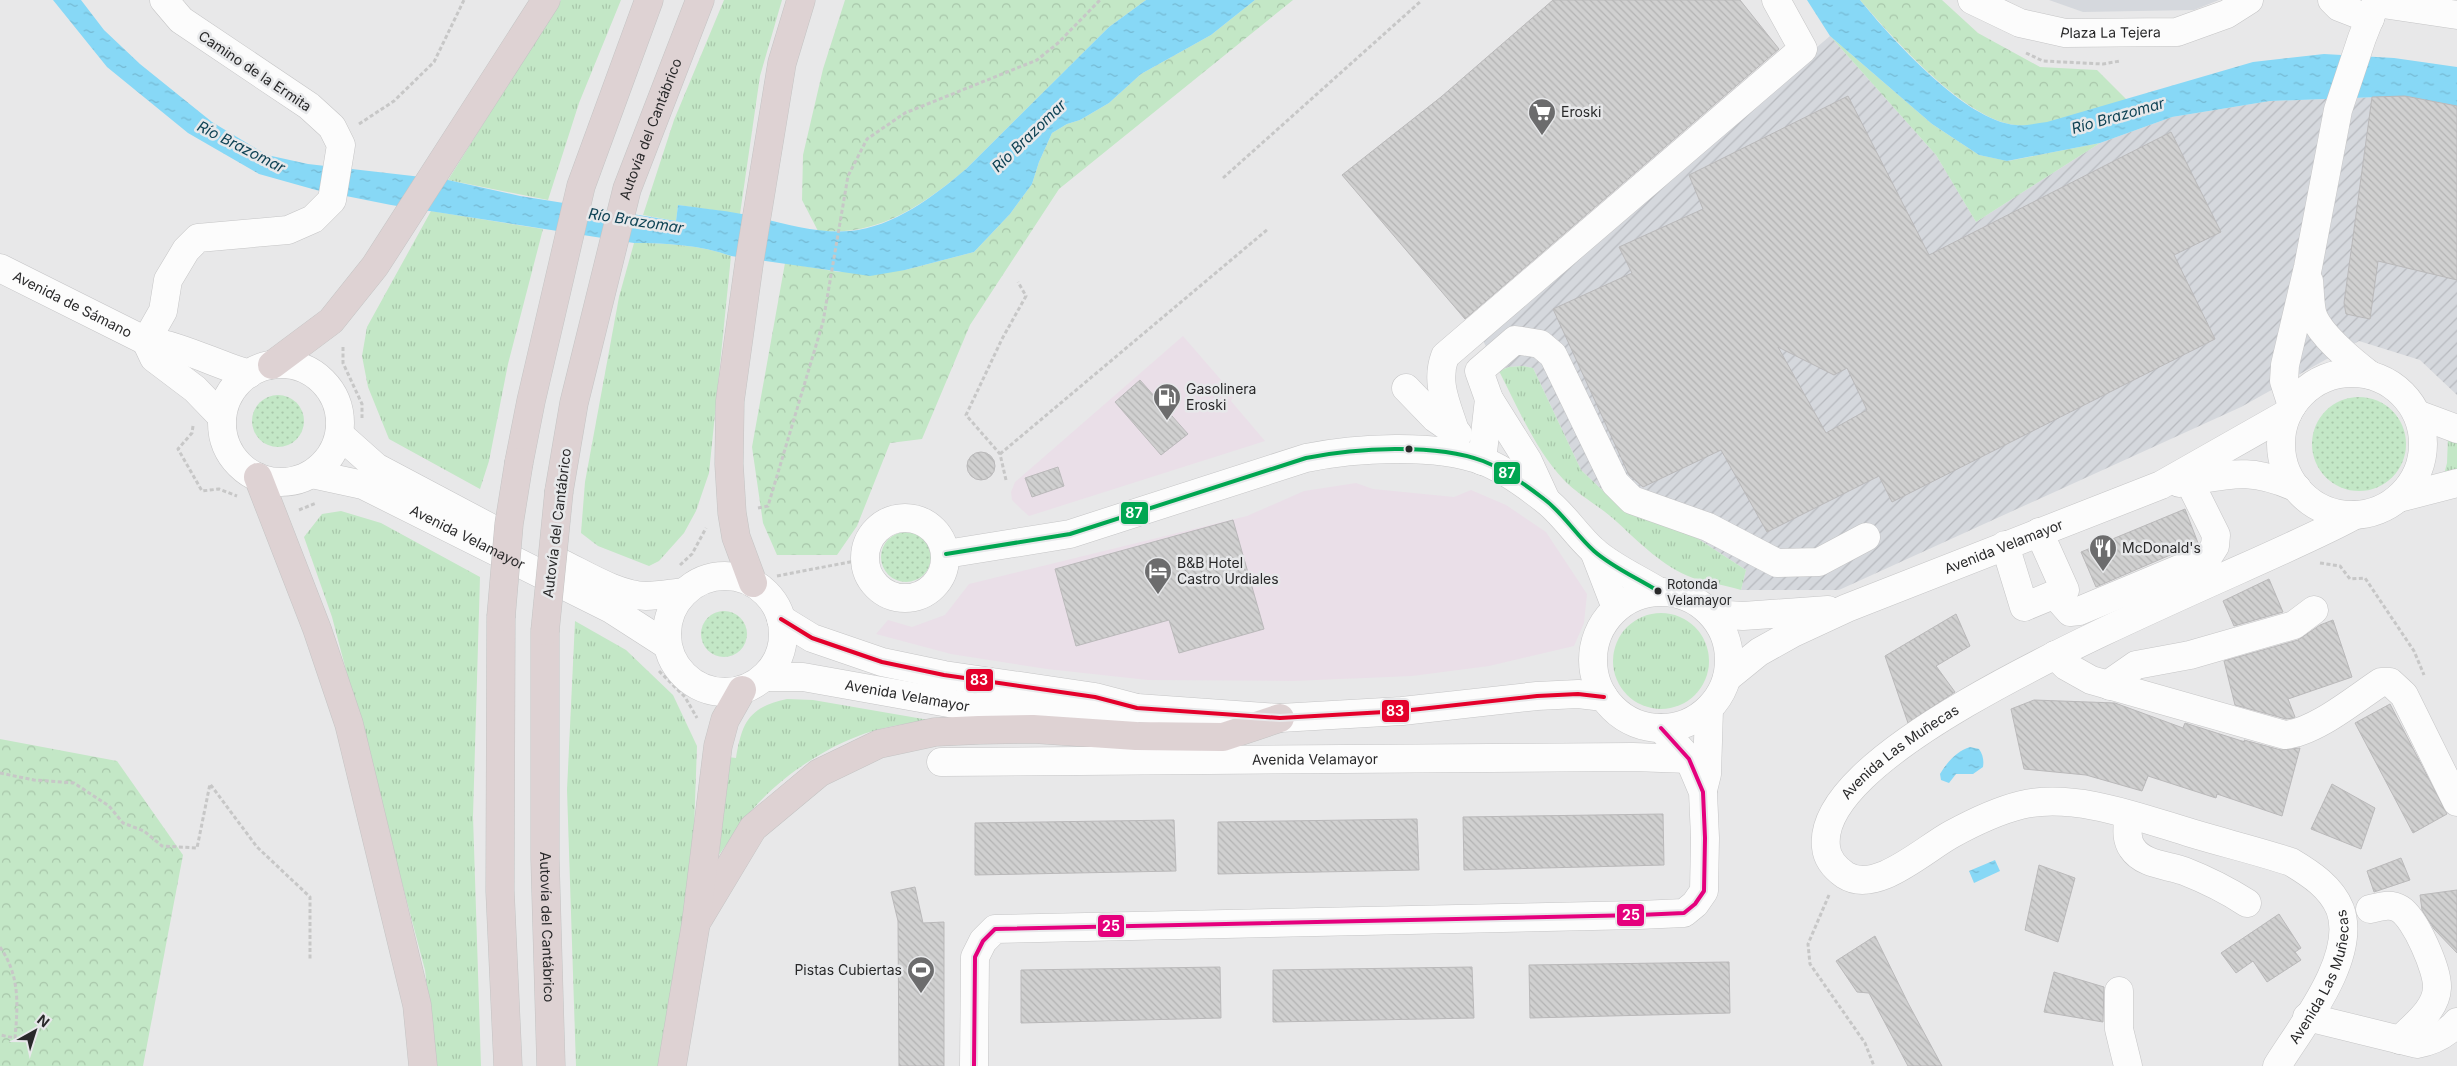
<svg xmlns="http://www.w3.org/2000/svg" width="2457" height="1066" font-family="Inter,sans-serif">
  <defs>
    <pattern id="industrial-furrows" width="10" height="10" patternUnits="userSpaceOnUse" patternTransform="scale(1.25)"><rect width="10" height="10" fill="#d5d8dd"/><path d="M-1 1l2-2M0 10L10 0M9 11l2-2" fill="none" stroke="#b7b9be"/></pattern>
    <pattern id="grass-tufts" width="24" height="20" patternUnits="userSpaceOnUse" patternTransform="scale(1.25)"><rect width="24" height="20" fill="#c3e7c6"/><path d="M3 7l-1-3M5 7V3M7 7l1-3M15 17l-1-3M17 17v-4M19 17l1-3" fill="none" stroke="#a8c6aa"/></pattern>
    <pattern id="forest-crowns" width="20" height="18" patternUnits="userSpaceOnUse" patternTransform="scale(1.25)"><rect width="20" height="18" fill="#c3e7c6"/><path d="M2 6a3 3 0 1 1 6 0M12 15a3 3 0 1 1 6 0" fill="none" stroke="#a8c6aa"/></pattern>
    <pattern id="park-dots" width="8" height="8" patternUnits="userSpaceOnUse" patternTransform="scale(1.25)"><rect width="8" height="8" fill="#c3e7c6"/><path d="M2 2h.1M6 6h.1" fill="none" stroke="#a8c6aa" stroke-width="1.8" stroke-linecap="round"/></pattern>
    <pattern id="water-ripples" width="26" height="14" patternUnits="userSpaceOnUse" patternTransform="scale(1.25)"><rect width="26" height="14" fill="#87d8f6"/><path d="M2 4q2-2 4 0t4 0M15 11q2-2 4 0t4 0" fill="none" stroke="#75b9d3"/></pattern>
    <pattern id="building-back-hatch" width="6" height="6" patternUnits="userSpaceOnUse" patternTransform="scale(1.25)"><rect width="6" height="6" fill="#d0d0d0"/><path d="M-1 5l2 2M0 0l6 6M5-1l2 2" fill="none" stroke="#b3b3b3"/></pattern>
  </defs>
  <rect width="100%" height="100%" fill="#e8e8e9"/>
  <!-- commercial -->
  <g fill="#eadfe8">
    <polygon points="1183,336 1234,395 1231,401 1265,441 1029,516 1020,508 1012,500 1011,492 1015,482"/>
    <polygon points="1356,483 1373,489 1454,497 1471,490 1506,505 1546,532 1587,594 1584,623 1574,646 1489,666 1412,676 1293,681 1148,680 1047,669 951,654 876,634 888,620 912,627 945,615 969,584 1247,516 1304,491"/>
  </g>
  <!-- industrial -->
  <polygon fill="url(#industrial-furrows)" points="1830,36 1936,155 1976,222 2100,143 2172,117 2270,101 2405,96 2457,106 2457,395 2420,360 2359,341 2241,407 1839,590 1741,590 1746,570 1689,533 1617,504 1581,470 1533,368 1523,366 1509,367 1499,371 1480,335"/>
  <!-- built -->
  <polygon fill="#d5d8dd" points="2049,0 2219,0 2194,10 2083,12"/>
  <!-- grass -->
  <g fill="url(#grass-tufts)">
    <polygon points="561,0 621,0 579,103 548,200 448,180"/>
    <polygon points="724,0 782,0 760,76 740,214 678,205 676,221 643,215 674,120"/>
    <polygon points="431,211 543,229 508,364 489,461 480,489 389,439 368,387 362,356 367,327"/>
    <path d="M634 243C667 243 700 245 731 256L709 473 696 511 684 533 659 561 649 566 598 546 581 533 585 482 619 297Z"/>
    <path d="M1523 366 1533 368 1581 470 1617 504 1689 533 1746 570 1741 590C1725 585 1708 583 1693 578 1663 567 1639 542 1617 522 1600 506 1579 496 1563 479 1535 449 1518 408 1499 371L1509 367Z"/>
    <polygon points="2448,437 2457,441 2457,473 2443,478 2447,463"/>
    <polygon points="341,511 381,523 480,577 473,816 481,1066 437,1066 425,970 332,617 304,537 322,514"/>
    <circle cx="1661" cy="661" r="48"/>
    <polygon points="575,621 626,650 673,695 697,746 693,857 661,1066 576,1066 567,790"/>
    <path d="M787 699 813 700 929 720C914 723 899 724 884 728 837 739 785 772 753 809 740 823 730 840 719 855L728 757 736 758C742 722 749 707 787 699Z"/>
  </g>
  <!-- forest -->
  <g fill="url(#forest-crowns)">
    <path d="M845 0H1146L1109 27 966 169C933 197 896 224 853 230 842 232 829 231 818 231L802 200 803 155 823 69Z"/>
    <polygon points="1255,0 1293,0 1059,189 970,325 922,439 890,443 857,526 837,555 777,555 763,523 752,447 785,263 839,272 905,270 974,252 1010,214 1032,184 1039,162 1052,133 1067,124 1080,120 1109,103 1141,74 1211,35"/>
    <path d="M1860 0H1942L1978 33 2040 67 2097 70 2127 100C2096 109 2048 129 2015 125 1964 119 1893 38 1860 0Z"/>
    <polygon points="1830,36 1932,124 1979,155 2008,161 2100,143 1976,222 1936,155"/>
    <polygon points="0,739 117,761 183,855 143,1066 0,1066"/>
  </g>
  <!-- park -->
  <g fill="url(#park-dots)">
    <circle cx="278" cy="421" r="26"/>
    <circle cx="2359" cy="444" r="47"/>
    <circle cx="906" cy="557" r="25"/>
    <circle cx="724" cy="634" r="23"/>
  </g>
  <!-- water -->
  <g fill="url(#water-ripples)">
    <path d="M53 0H81L104 30 140 64 212 122 267 155 308 164 448 180 520 196 676 221 678 205C699 208 721 210 742 214 777 221 813 234 850 231 894 227 934 196 966 169L1109 27 1146 0H1255L1211 35 1141 74 1109 103 1080 120 1067 124 1052 133 1039 162 1032 184 1010 214 974 252 905 270 870 276 731 256C700 245 667 243 634 243L391 205 316 190 259 174 188 133 107 67Z"/>
    <path d="M1807 0H1860C1891 38 1965 121 2016 125 2026 126 2037 123 2047 122L2253 62 2324 54 2394 58 2457 67V106L2405 96 2270 101 2172 117 2100 143 2007 161 1979 155 1932 124 1830 36Z"/>
    <path d="M1970 747 1979 749C1983 755 1984 760 1983 767L1973 774H1956L1949 783 1941 780 1940 774C1947 762 1957 751 1970 747Z"/>
    <polygon points="1995,860 2000,871 1974,883 1969,871"/>
  </g>
  <!-- building -->
  <g fill="url(#building-back-hatch)" stroke="#bab9ba" fill-rule="evenodd">
    <polygon points="1553,0 1740,0 1779,49 1465,319 1342,175 1441,97"/>
    <path d="M1848 96 1929 255 2171 132 2221 232 2174 255 2215 339 1892 502 1879 476 1767 532 1721 450 1643 487 1629 475 1553 309 1632 273 1619 247 1703 209 1689 175ZM1778 347 1834 375 1847 368 1867 410 1826 433Z"/>
    <polygon points="2405,96 2457,106 2457,280 2378,261 2370,319 2346,314 2344,303 2372,97"/>
    <polygon points="1140,380 1188,434 1161,455 1115,402"/>
    <circle cx="981" cy="466" r="14"/>
    <polygon points="1058,467 1064,486 1032,497 1025,478"/>
    <polygon points="2185,509 2198,543 2096,587 2081,552"/>
    <polygon points="1233,520 1264,629 1179,653 1169,620 1076,646 1055,569"/>
    <polygon points="2269,579 2283,612 2234,626 2223,601"/>
    <polygon points="1956,614 1970,646 1936,666 1955,692 1908,723 1885,656"/>
    <polygon points="2333,620 2352,677 2288,699 2295,717 2293,718 2286,719 2235,705 2224,661 2298,640 2320,625"/>
    <polygon points="2034,700 2115,703 2183,728 2185,723 2245,742 2244,740 2281,750 2300,748 2282,816 2217,794 2216,798 2148,776 2142,791 2086,775 2024,769 2011,709"/>
    <polygon points="2390,704 2447,814 2413,833 2355,723"/>
    <polygon points="2332,784 2375,808 2361,849 2311,829"/>
    <polygon points="1663,814 1664,865 1464,870 1463,817"/>
    <polygon points="1417,819 1419,870 1218,874 1218,822"/>
    <polygon points="1174,820 1176,871 975,875 975,823"/>
    <polygon points="2401,858 2410,880 2374,892 2367,871"/>
    <polygon points="2039,865 2075,878 2058,942 2025,930"/>
    <polygon points="915,887 923,923 944,922 944,1066 899,1066 898,921 891,892"/>
    <polygon points="2457,890 2457,953 2434,929 2422,910 2420,895"/>
    <polygon points="2279,914 2301,948 2295,952 2301,960 2267,982 2253,961 2236,973 2221,953"/>
    <polygon points="1875,936 1908,1003 1942,1066 1908,1066 1869,993 1857,992 1836,961"/>
    <polygon points="1729,962 1730,1013 1530,1018 1529,965"/>
    <polygon points="1220,967 1221,1018 1021,1023 1021,970"/>
    <polygon points="1472,967 1474,1018 1273,1022 1273,970"/>
    <polygon points="2054,972 2104,987 2103,1022 2044,1012"/>
  </g>
  <g fill="none" stroke-linecap="round" stroke-linejoin="round">
    <!-- minor casing -->
    <g stroke="#c5c5c6" stroke-width="29">
      <g id="minor">
        <path id="s1" d="M1972 0 2020 23 2065 33 2177 32 2227 14 2249 0"/>
        <polyline points="2332,0 2339,7 2370,19"/>
        <polyline points="2376,3 2457,15"/>
        <path id="s2" d="M0 268 146 341C180 345 215 364 249 374"/>
        <path d="M2309 281C2310 291 2310 303 2312 312 2317 333 2353 362 2370 375"/>
        <polyline points="146,341 163,311 168,280 186,250 198,238 288,230 313,219 332,200 341,145 332,127 309,106 181,20 164,0"/>
        <polyline points="146,341 154,358 195,389 222,417"/>
        <circle cx="281" cy="423" r="59"/>
        <circle cx="2352" cy="444" r="71"/>
        <polyline points="1406,388 1435,418 1458,434"/>
        <polyline points="2292,406 2284,381 2285,365 2308,267 2338,110 2362,38 2377,0"/>
        <polyline points="2417,414 2457,429"/>
        <path d="M1455 431C1447 405 1435 383 1445 356L1803 49 1776 0"/>
        <polyline points="340,435 376,467 504,535"/>
        <polyline points="1482,461 1489,399"/>
        <path id="s3" d="M312 474 363 485 611 609 667 645"/>
        <path d="M2179 483C2229 475 2248 466 2297 488"/>
        <polyline points="2399,498 2457,483"/>
        <polyline points="1546,500 1528,461 1489,399 1479,371 1515,340 1540,344 1553,355 1615,483 1632,500 1708,527 1777,563 1819,562 1866,537"/>
        <circle cx="905" cy="558" r="40"/>
        <polyline points="2005,545 2024,607 2065,590 2039,532"/>
        <polyline points="1594,551 1616,608"/>
        <path d="M946 554 1070 534 1306 458C1355 448 1435 443 1483 461 1504 469 1526 485 1544 499 1563 513 1576 535 1594 551 1612 567 1637 578 1658 591"/>
        <path d="M561 563C586 575 617 595 646 596 659 596 673 593 685 592"/>
        <circle cx="725" cy="634" r="58"/>
        <circle cx="1661" cy="660" r="68"/>
        <polyline points="2055,595 2070,612 2079,611 2208,557 2215,546 2216,535 2189,481"/>
        <polyline points="1712,614 1743,616 1828,610"/>
        <polyline points="781,619 812,638 882,662 944,675 1095,697 1137,708 1280,718 1402,711 1537,696 1578,694 1604,697"/>
        <path d="M2055 655 2066 666 2091 680 2285 735C2316 732 2355 699 2381 682H2390L2404 695 2457 802"/>
        <path id="s4" d="M765 677H803L971 707 1096 720 1137 708"/>
        <path id="s5" d="M1727 678 1759 652 1793 633 1847 608 2161 485 2288 413"/>
        <polyline points="2110,686 2113,681 2136,665 2190,655 2294,625 2314,610"/>
        <path id="s6" d="M941 762 1633 757 1689 759"/>
        <polyline points="1703,790 1707,774 1709,709"/>
        <path d="M2128 815C2128 826 2125 838 2132 848 2143 865 2168 865 2184 871 2207 880 2227 890 2247 903"/>
        <path d="M2370 909C2380 907 2390 903 2400 909 2415 918 2438 970 2437 988 2436 1010 2413 1026 2400 1040"/>
        <polyline points="2119,991 2119,1029 2128,1066"/>
        <path d="M2307 1017 2417 1044C2433 1041 2446 1035 2457 1022"/>
        <polyline points="974,1066 975,957 983,941 995,929 1639,915 1684,913 1695,904 1704,891 1705,838 1703,792 1689,759 1661,728"/>
        <path id="s7" d="M2277 1066C2301 1027 2358 957 2340 909 2331 887 2311 874 2291 862 2258 851 2224 843 2191 833 2141 818 2074 792 2021 805 1997 811 1974 822 1952 834 1924 849 1876 895 1845 875 1835 868 1827 859 1826 847 1812 731 2264 568 2355 515"/>
      </g>
    </g>
    <!-- highway casing -->
    <g stroke="#c4c4c4" stroke-width="29">
      <g id="highway">
        <polyline points="272,365 331,321 375,266 546,0"/>
        <polyline points="519,462 531,401 581,186 649,0"/>
        <polyline points="258,477 317,629 349,724 417,1005 423,1066"/>
        <path id="s8" d="M559 491 574 403 627 189 700 0"/>
        <polyline points="753,583 736,537 732,513 729,464 730,401 749,264 782,63 801,0"/>
        <polyline points="501,617 500,891 508,1066"/>
        <path id="s9" d="M545 631V859L551 1066"/>
        <polyline points="696,923 753,828 819,773 879,744 935,732 979,730 1033,729 1136,736 1223,737 1280,718"/>
        <polyline points="672,1066 696,923 718,746 725,720 742,690"/>
      </g>
    </g>
    <!-- path -->
    <g stroke="#c7c7c7" stroke-width="3" stroke-dasharray="4 2.5" stroke-linecap="butt">
      <polyline points="2026,53 2043,61 2103,64 2120,61"/>
      <polyline points="359,124 394,101 434,62 464,0"/>
      <polyline points="1223,178 1421,1"/>
      <polyline points="343,347 343,363 362,404 362,418"/>
      <polyline points="193,426 192,433 178,449 202,491 219,489 237,496"/>
      <polyline points="1000,454 1268,229"/>
      <polyline points="1006,480 1000,454 966,415 1002,339 1026,296 1018,282"/>
      <polyline points="758,508 768,506 823,322 848,176 867,139 905,113 1037,60 1058,43 1100,0"/>
      <polyline points="299,510 316,503"/>
      <polyline points="2320,563 2340,566 2350,579 2365,578 2414,651 2424,675"/>
      <polyline points="680,565 692,554 706,528"/>
      <polyline points="777,576 865,559"/>
      <polyline points="659,671 685,697 697,718"/>
      <polyline points="0,773 34,780 74,783 109,806 123,823 144,831 162,846 197,848 210,784 257,847 310,897 310,959"/>
      <polyline points="1829,895 1808,944 1810,964 1865,1043 1874,1066"/>
      <path d="M0 947C20 976 18 1004 15 1038L0 1035"/>
    </g>
    <!-- minor -->
    <use href="#minor" stroke="#fcfcfc" stroke-width="28"/>
    <!-- highway -->
    <use href="#highway" stroke="#ded2d3" stroke-width="28"/>
    <!-- highway-bridge casing -->
    <g stroke="#c4c4c4" stroke-width="29" stroke-linecap="butt">
      <g id="highway-bridge">
        <polyline points="501,617 509,524 519,462"/>
        <polyline points="545,631 559,491"/>
      </g>
    </g>
    <!-- highway-bridge -->
    <use href="#highway-bridge" stroke="#ded2d3" stroke-width="28"/>
    <!-- bus-1 casing -->
    <g stroke="#e7e8ea" stroke-width="8">
      <path id="bus-1" d="M946 554 1070 534 1306 458C1355 448 1435 443 1483 461 1504 469 1526 485 1544 499 1563 513 1576 535 1594 551 1612 567 1637 578 1658 591"/>
    </g>
    <!-- bus-2 casing -->
    <g stroke="#e7e8ea" stroke-width="8">
      <polyline id="bus-2" points="781,619 812,638 882,662 944,675 1095,697 1137,708 1280,718 1402,711 1537,696 1578,694 1604,697"/>
    </g>
    <!-- bus-3 casing -->
    <g stroke="#e7e8ea" stroke-width="8">
      <polyline id="bus-3" points="974,1066 975,957 983,941 995,929 1639,915 1684,913 1695,904 1704,891 1705,838 1703,792 1689,759 1661,728"/>
    </g>
    <!-- bus-1 -->
    <use href="#bus-1" stroke="#00a651" stroke-width="4"/>
    <!-- bus-2 -->
    <use href="#bus-2" stroke="#e4002b" stroke-width="4"/>
    <!-- bus-3 -->
    <use href="#bus-3" stroke="#e5007d" stroke-width="4"/>
  </g>
  <!-- icons -->
  <defs>
    <g id="supermarket-pin" transform="scale(1.4375)"><path d="M0 17L-7.5 6A9.5 9.5 0 1 1 7.5 6Z" fill="#6c6c6d" stroke="#e7e8ea"/><path d="M-6-5.5h2.5l.6 2H6L4.5 2H-2.5L-4.4-4H-6ZM-1.5 3.2a1.3 1.3 0 1 0 .1 0ZM3 3.2a1.3 1.3 0 1 0 .1 0Z" fill="#fff"/></g>
    <g id="fuel-pin" transform="scale(1.4375)"><path d="M0 17L-7.5 6A9.5 9.5 0 1 1 7.5 6Z" fill="#6c6c6d" stroke="#e7e8ea"/><path d="M-5.5-6h7V0h2V4h1.3V-2.5L3-4.5l.8-.8L6-3V5H2.5V1h-1V6h-7ZM-4.2-4.7v3.2H.2V-4.7Z" fill="#fff"/></g>
    <g id="restaurant-pin" transform="scale(1.4375)"><path d="M0 17L-7.5 6A9.5 9.5 0 1 1 7.5 6Z" fill="#6c6c6d" stroke="#e7e8ea"/><path d="M-5-6h1v4h1v-4h1v4h1v-4h1v5L-1.5 .5V6h-2V.5L-5-1ZM5-6V6H3V1.5H1.5Q1.5-4 5-6Z" fill="#fff"/></g>
    <g id="hotel-pin" transform="scale(1.4375)"><path d="M0 17L-7.5 6A9.5 9.5 0 1 1 7.5 6Z" fill="#6c6c6d" stroke="#e7e8ea"/><path d="M-6-4.5h1.5V1H6V5H4.5V3h-9V5H-6ZM-4 0a1.8 1.8 0 1 1 3.6 0ZM.5 0V-2.5h3Q6-2.5 6 0Z" fill="#fff"/></g>
    <g id="stadium-pin" transform="scale(1.4375)"><path d="M0 17L-7.5 6A9.5 9.5 0 1 1 7.5 6Z" fill="#6c6c6d" stroke="#e7e8ea"/><path d="M0-5a6.5 5 0 1 0 0 10a6.5 5 0 1 0 0-10ZM-3.5-1.8h7v3.6h-7Z" fill="#fff"/></g>
  </defs>
  <g fill-rule="evenodd">
    <use href="#supermarket-pin" x="1542" y="112"/>
    <use href="#fuel-pin" x="1167" y="397"/>
    <use href="#restaurant-pin" x="2103" y="548"/>
    <use href="#hotel-pin" x="1158" y="571"/>
    <use href="#stadium-pin" x="921" y="970"/>
  </g>
  <!-- markers -->
  <g fill="#29292a" stroke="#e7e8ea" stroke-width="2">
    <circle cx="1409" cy="449" r="4.5"/>
    <circle cx="1658" cy="591" r="4.5"/>
  </g>
  <g text-anchor="middle" stroke-width="5" stroke-linejoin="round" paint-order="stroke">
    <!-- bus labels -->
    <g font-size="13" fill="#29292a" stroke="#e7e8ea" text-anchor="start">
      <text x="1667" y="589">Rotonda<tspan x="1667" dy="16">Velamayor</tspan></text>
    </g>
    <!-- street labels -->
    <g font-size="14" fill="#29292a" stroke="#e7e8ea">
      <text dy="5" stroke="none"><textPath href="#s1" startOffset="145">Plaza La Tejera</textPath></text>
      <text transform="translate(255 71) rotate(34)" y="5">Camino de la Ermita</text>
      <text dy="5" stroke="none"><textPath href="#s8" startOffset="374">Autovía del Cantábrico</textPath></text>
      <text dy="5" stroke="none"><textPath href="#s2" startOffset="81">Avenida de Sámano</textPath></text>
      <text transform="translate(557 523) rotate(-83)" y="5">Autovía del Cantábrico</text>
      <text dy="5" stroke="none"><textPath href="#s3" startOffset="169">Avenida Velamayor</textPath></text>
      <text dy="5" stroke="none"><textPath href="#s5" startOffset="308">Avenida Velamayor</textPath></text>
      <text dy="5" stroke="none"><textPath href="#s4" startOffset="144">Avenida Velamayor</textPath></text>
      <text dy="5" stroke="none"><textPath href="#s7" startOffset="879">Avenida Las Muñecas</textPath></text>
      <text dy="5" stroke="none"><textPath href="#s6" startOffset="374">Avenida Velamayor</textPath></text>
      <text dy="5" stroke="none"><textPath href="#s9" startOffset="296">Autovía del Cantábrico</textPath></text>
      <text dy="5" stroke="none"><textPath href="#s7" startOffset="101">Avenida Las Muñecas</textPath></text>
    </g>
    <!-- poi labels -->
    <g font-size="14" fill="#29292a" stroke="#e7e8ea" text-anchor="start">
      <text x="1561" y="117">Eroski</text>
      <text x="1186" y="394">Gasolinera<tspan x="1186" dy="16">Eroski</tspan></text>
      <text x="2122" y="553">McDonald's</text>
      <text x="1177" y="568">B&amp;B Hotel<tspan x="1177" dy="16">Castro Urdiales</tspan></text>
      <text x="902" y="975" text-anchor="end">Pistas Cubiertas</text>
    </g>
    <!-- water labels -->
    <g font-size="15" font-style="italic" fill="#0e4254" stroke="#e7e8ea">
      <text transform="translate(2118 116) rotate(-16)" y="5">Río Brazomar</text>
      <text transform="translate(1029 136) rotate(-44)" y="5">Río Brazomar</text>
      <text transform="translate(241 147) rotate(27)" y="5">Río Brazomar</text>
      <text transform="translate(636 221) rotate(9)" y="5">Río Brazomar</text>
    </g>
  </g>
  <g stroke="#e7e8ea" stroke-width="2">
    <rect x="1493" y="461" width="28" height="24" rx="5" fill="#00a651"/>
    <rect x="1120" y="501" width="29" height="24" rx="5" fill="#00a651"/>
    <rect x="965" y="668" width="29" height="24" rx="5" fill="#e4002b"/>
    <rect x="1381" y="699" width="29" height="24" rx="5" fill="#e4002b"/>
    <rect x="1616" y="903" width="29" height="24" rx="5" fill="#e5007d"/>
    <rect x="1097" y="914" width="28" height="24" rx="5" fill="#e5007d"/>
  </g>
  <g font-size="14" text-anchor="middle" font-weight="bold" fill="#fff">
    <text x="1507" y="478">87</text>
    <text x="1134" y="518">87</text>
    <text x="979" y="685">83</text>
    <text x="1395" y="716">83</text>
    <text x="1631" y="920">25</text>
    <text x="1111" y="931">25</text>
  </g>
  <!-- north arrow -->
  <g transform="translate(35 1031) rotate(39)" stroke="#e7e8ea" stroke-width="4" paint-order="stroke">
  <path d="M0-4L9 19L0 12L-9 19Z" fill="#29292a"/>
  <text y="-8" font-size="14" font-weight="bold" text-anchor="middle" fill="#29292a">N</text>
  </g>
</svg>
